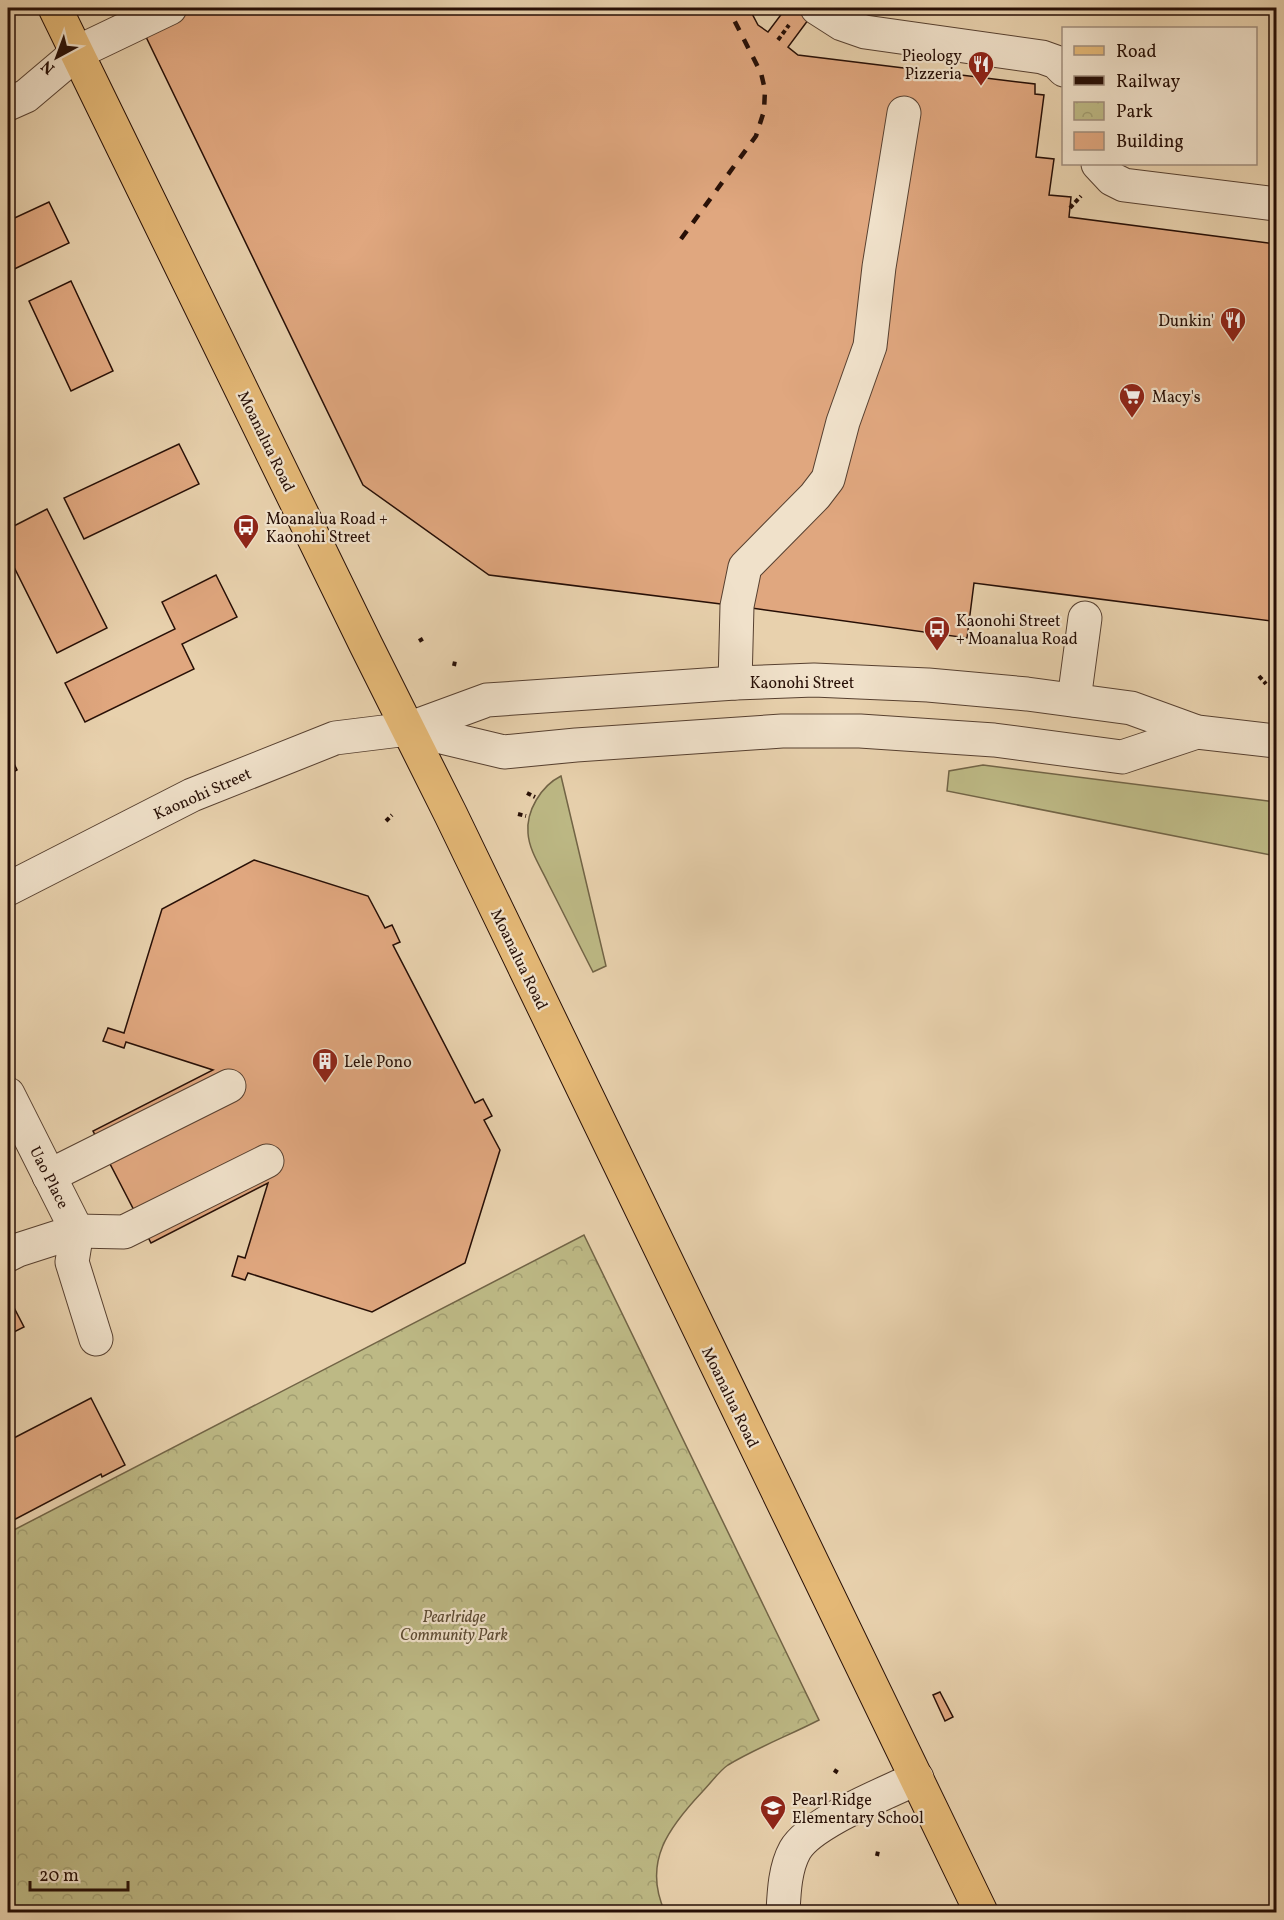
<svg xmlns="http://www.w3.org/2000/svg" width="1284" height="1920" font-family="Vollkorn,serif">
  <defs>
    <pattern id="park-crowns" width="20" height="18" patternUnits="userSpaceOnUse" patternTransform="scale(1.5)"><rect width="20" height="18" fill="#bdb985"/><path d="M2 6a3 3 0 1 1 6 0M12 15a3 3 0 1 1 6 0" fill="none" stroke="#a29e71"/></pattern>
  </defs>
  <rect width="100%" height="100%" fill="#e8d1ad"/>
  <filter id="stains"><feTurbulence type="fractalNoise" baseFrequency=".00333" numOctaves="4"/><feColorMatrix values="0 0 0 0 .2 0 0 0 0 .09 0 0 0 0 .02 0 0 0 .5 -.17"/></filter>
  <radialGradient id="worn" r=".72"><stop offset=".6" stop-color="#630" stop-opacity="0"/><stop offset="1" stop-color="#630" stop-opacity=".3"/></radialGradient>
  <!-- grass -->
  <g fill="#bdb985" stroke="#726446" stroke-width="1.5">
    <polygon points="983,765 1276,802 1276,856 947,791 949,771"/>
    <path d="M561 776 606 966 593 972C578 943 564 914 549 885 542 869 529 851 528 833 526 811 541 786 561 776Z"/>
  </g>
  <!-- park -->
  <path fill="url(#park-crowns)" stroke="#726446" stroke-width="1.5" d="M584 1235 819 1720C790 1735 756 1748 728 1765 719 1771 711 1783 703 1791 669 1827 642 1862 665 1912H8V1533Z"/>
  <!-- building -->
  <g fill="#e0a77f" stroke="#270f06" stroke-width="1.5">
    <polygon points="132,8 749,8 758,25 768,32 786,8 817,8 788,47 798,55 1035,84 1035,94 1044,95 1036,157 1054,159 1049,195 1071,197 1069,217 1276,244 1276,579 1271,621 974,583 967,638 737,606 489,575 363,485"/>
    <polygon points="49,202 69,243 8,272 8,221"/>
    <polygon points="71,281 113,371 71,391 29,301"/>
    <polygon points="179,444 199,484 84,539 64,498"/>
    <polygon points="47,509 107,628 57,653 8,555 8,529"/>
    <polygon points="216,575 237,617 182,644 194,669 85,722 65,683 175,629 162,602"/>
    <polygon points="8,751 17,770 8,775"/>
    <polygon points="254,860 368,896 385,928 392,925 400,942 393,945 475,1103 483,1099 492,1116 484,1120 500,1150 465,1263 372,1312 248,1273 245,1280 232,1276 238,1256 245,1258 268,1183 151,1243 93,1131 213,1070 126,1042 124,1048 103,1041 108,1028 124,1033 162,909"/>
    <polygon points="8,1296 24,1327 8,1335"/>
    <polygon points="91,1398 125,1465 102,1477 101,1474 8,1523 8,1441"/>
    <polygon points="940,1692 953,1717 945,1721 933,1695"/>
  </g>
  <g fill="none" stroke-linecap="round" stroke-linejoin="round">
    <!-- minor casing -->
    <g stroke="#574030" stroke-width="35">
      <g id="minor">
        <polyline points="817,8 842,24 865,32 1042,57 1056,62 1064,70"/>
        <polyline points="8,104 26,96 78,52 170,8"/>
        <polyline points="1098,164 1112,179 1124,185 1276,204"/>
        <polyline points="735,683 737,606 745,567 815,496 828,479 843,422 870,346 879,267 904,113"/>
        <polyline points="1074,700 1085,618"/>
        <polyline points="408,729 504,752 576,745 782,731 860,731 994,740 1122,757 1197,732"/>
        <polyline points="8,889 192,795 335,738 408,729 487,700 735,683 814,680 928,685 1027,694 1131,708 1197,732 1276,741"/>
        <polyline points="8,1094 77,1231 72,1262 96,1339"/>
        <polyline points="49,1176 229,1086"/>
        <polyline points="8,1255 18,1250 77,1231 124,1232 267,1161"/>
        <path d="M783 1912C784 1892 785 1868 795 1850 811 1822 887 1793 917 1778"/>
      </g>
    </g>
    <!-- major casing -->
    <g stroke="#270f06" stroke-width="35">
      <polyline id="major" points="55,8 366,645 451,815 981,1912"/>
    </g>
    <!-- path -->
    <g stroke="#270f06" stroke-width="4" stroke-dasharray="4.5 3" stroke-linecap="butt">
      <polyline points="778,40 789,25"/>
      <polyline points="1070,208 1081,196"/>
      <polyline points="419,641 424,638"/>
      <polyline points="454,666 455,661"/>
      <polyline points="1259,676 1266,684"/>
      <polyline points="527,793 535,797"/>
      <polyline points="518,814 526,816"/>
      <polyline points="386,821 392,815"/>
      <polyline points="834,1770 840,1774"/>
      <polyline points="877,1856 878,1851"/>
    </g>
    <!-- minor -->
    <use href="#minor" stroke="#f0e1ca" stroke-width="33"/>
    <!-- major -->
    <use href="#major" stroke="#e4b876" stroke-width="33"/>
    <!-- rail -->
    <polyline stroke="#270f06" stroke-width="4.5" stroke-dasharray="10 10" stroke-linecap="butt" points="681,239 756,136 764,111 765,90 761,73 728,8"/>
  </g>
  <!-- icons -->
  <defs>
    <g id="restaurant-pin" transform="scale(1.35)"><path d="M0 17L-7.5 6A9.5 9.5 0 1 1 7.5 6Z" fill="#8f2418" stroke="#f0e1ca"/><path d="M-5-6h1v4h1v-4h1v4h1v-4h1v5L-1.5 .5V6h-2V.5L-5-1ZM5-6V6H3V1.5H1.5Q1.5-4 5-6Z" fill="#fff"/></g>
    <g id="supermarket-pin" transform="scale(1.35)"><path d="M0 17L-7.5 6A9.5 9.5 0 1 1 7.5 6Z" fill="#8f2418" stroke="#f0e1ca"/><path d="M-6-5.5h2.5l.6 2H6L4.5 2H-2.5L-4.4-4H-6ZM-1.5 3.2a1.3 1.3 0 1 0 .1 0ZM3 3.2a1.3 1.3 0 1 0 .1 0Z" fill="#fff"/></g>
    <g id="bus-pin" transform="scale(1.35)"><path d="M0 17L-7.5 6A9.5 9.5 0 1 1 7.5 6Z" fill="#8f2418" stroke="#f0e1ca"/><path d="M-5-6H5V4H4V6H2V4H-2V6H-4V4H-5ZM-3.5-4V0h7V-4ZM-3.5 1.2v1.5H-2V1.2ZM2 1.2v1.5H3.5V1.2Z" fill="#fff"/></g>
    <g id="building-pin" transform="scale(1.35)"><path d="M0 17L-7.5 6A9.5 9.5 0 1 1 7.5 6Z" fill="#8f2418" stroke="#f0e1ca"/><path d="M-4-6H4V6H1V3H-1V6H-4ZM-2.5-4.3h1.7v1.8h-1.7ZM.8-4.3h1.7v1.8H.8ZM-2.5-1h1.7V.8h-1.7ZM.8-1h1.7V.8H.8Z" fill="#fff"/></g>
    <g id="school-pin" transform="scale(1.35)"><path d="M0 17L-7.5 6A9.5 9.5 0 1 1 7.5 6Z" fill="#8f2418" stroke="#f0e1ca"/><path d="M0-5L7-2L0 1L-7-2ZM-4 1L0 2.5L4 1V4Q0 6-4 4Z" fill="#fff"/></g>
  </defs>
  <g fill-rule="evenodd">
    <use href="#restaurant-pin" x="981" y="64"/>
    <use href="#restaurant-pin" x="1233" y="320"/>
    <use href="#supermarket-pin" x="1132" y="396"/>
    <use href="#bus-pin" x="246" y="527"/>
    <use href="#bus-pin" x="937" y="629"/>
    <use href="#building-pin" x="325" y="1061"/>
    <use href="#school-pin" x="773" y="1808"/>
  </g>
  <g text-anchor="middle" stroke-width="4.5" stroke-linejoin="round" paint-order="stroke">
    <!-- poi labels -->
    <g font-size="16" fill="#270f06" stroke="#f0e1ca" text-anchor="start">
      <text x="962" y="61" text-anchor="end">Pieology<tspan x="962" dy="18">Pizzeria</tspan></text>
      <text x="1214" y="326" text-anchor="end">Dunkin'</text>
      <text x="1152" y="402">Macy's</text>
      <text x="266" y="524">Moanalua Road +<tspan x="266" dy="18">Kaonohi Street</tspan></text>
      <text x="956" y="626">Kaonohi Street<tspan x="956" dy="18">+ Moanalua Road</tspan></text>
      <text x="344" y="1067">Lele Pono</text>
      <text x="792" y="1805">Pearl Ridge<tspan x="792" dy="18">Elementary School</tspan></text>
    </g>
    <!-- street labels -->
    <g font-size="16" fill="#270f06" stroke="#f0e1ca">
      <text transform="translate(267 441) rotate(64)" y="6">Moanalua Road</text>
      <text x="802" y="688">Kaonohi Street</text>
      <text transform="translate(202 793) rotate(-24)" y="6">Kaonohi Street</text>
      <text transform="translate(520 959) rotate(64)" y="6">Moanalua Road</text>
      <text transform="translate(50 1177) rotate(63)" y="6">Uao Place</text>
      <text transform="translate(731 1397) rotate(64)" y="6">Moanalua Road</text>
    </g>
    <!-- park labels -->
    <g font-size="16" font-style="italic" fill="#5c4a32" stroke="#f0e1ca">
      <text x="454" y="1622">Pearlridge<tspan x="454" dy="18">Community Park</tspan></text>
    </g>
  </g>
  <!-- margin -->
  <rect width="1284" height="1920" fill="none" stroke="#e8d1ad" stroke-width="30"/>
  <rect x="9" y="9" width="1266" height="1902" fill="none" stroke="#270f06" stroke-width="3"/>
  <rect x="15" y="15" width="1254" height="1890" fill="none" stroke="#270f06" stroke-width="1.5"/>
  <!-- legend -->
  <rect x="1062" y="27" width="195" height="138" fill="#f0e1ca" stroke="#a08d7c" stroke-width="1.5"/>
  <rect x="1074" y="46" width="30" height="9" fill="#e4b876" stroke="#a08d7c" stroke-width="1.5"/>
  <text x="1116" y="57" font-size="18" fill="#270f06">Road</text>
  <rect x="1074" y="76" width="30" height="9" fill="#270f06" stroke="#a08d7c" stroke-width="1.5"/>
  <text x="1116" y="87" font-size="18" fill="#270f06">Railway</text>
  <rect x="1074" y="102" width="30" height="18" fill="url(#park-crowns)" stroke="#a08d7c" stroke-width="1.5"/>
  <text x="1116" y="117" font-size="18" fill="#270f06">Park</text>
  <rect x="1074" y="132" width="30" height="18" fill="#e0a77f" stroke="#a08d7c" stroke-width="1.5"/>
  <text x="1116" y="147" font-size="18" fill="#270f06">Building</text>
  <!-- north arrow -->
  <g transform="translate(57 57) rotate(221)" stroke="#f0e1ca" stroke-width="4.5" paint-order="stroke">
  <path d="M0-4.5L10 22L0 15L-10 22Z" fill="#270f06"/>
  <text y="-9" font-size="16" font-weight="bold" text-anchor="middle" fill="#270f06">N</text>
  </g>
  <!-- scale -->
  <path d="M30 1881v9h98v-9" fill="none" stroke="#270f06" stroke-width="3"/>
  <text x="39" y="1881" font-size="18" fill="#270f06" stroke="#f0e1ca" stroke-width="4.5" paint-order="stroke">20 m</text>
  <rect width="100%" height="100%" filter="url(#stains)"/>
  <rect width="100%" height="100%" fill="url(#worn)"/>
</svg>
